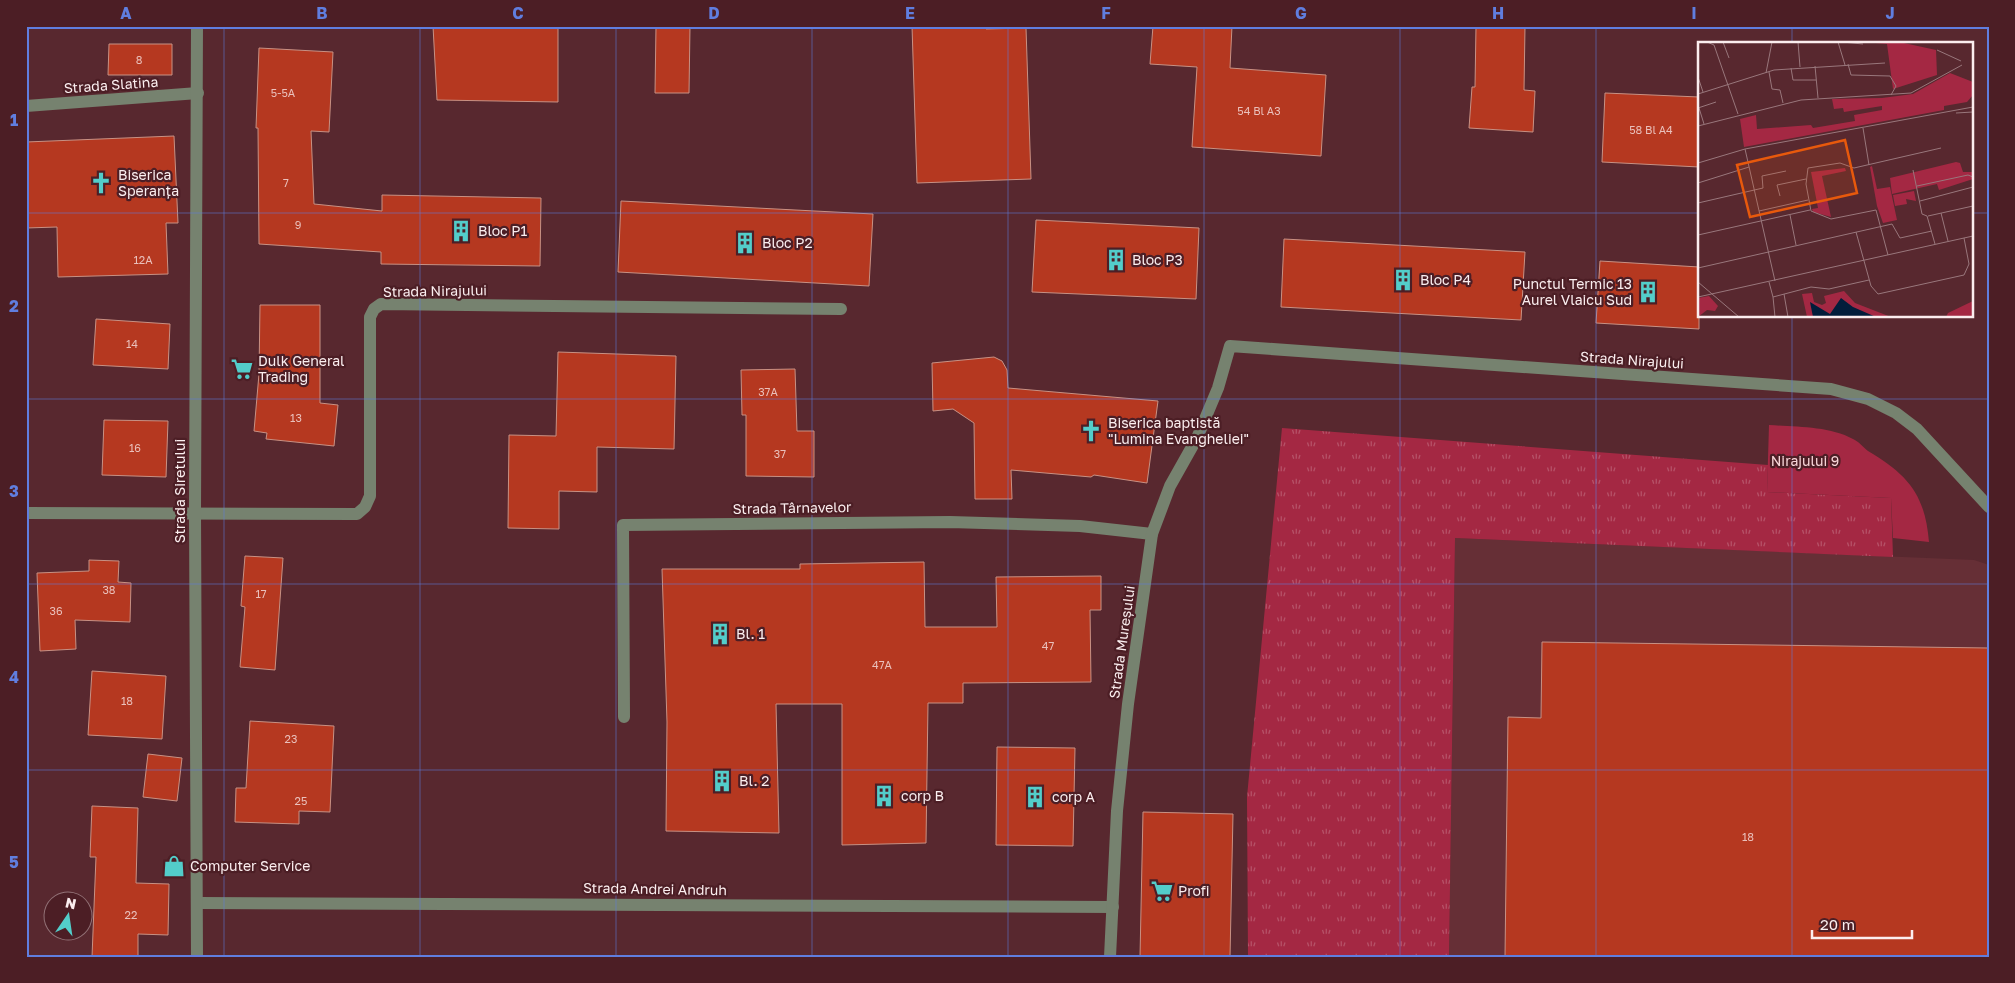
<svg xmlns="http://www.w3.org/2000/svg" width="2015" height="983" font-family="'Golos Text',sans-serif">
  <defs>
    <pattern id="grass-tufts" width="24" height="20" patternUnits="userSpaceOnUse" patternTransform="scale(1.25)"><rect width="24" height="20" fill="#a42843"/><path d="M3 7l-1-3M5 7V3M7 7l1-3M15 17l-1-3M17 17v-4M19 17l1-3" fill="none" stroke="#b65268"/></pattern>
  </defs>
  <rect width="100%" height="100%" fill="#58282f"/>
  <!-- built -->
  <polygon fill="#662f36" points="1455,538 1974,560 1989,565 1989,957 1449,957"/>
  <!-- grass -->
  <polygon fill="url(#grass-tufts)" points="1282,428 1768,465 1767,492 1891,498 1893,557 1455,538 1449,957 1248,957 1247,797"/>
  <!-- park -->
  <path fill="#a42843" d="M1769 425C1796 427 1829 426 1853 439 1858 441 1863 447 1868 451 1908 475 1925 494 1929 542L1893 538 1891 498 1767 492Z"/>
  <!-- building -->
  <g fill="#b53820" stroke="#c89184">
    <polygon points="433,26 558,26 558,102 437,100"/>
    <polygon points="656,26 690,26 689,93 655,93"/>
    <polygon points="912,26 986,26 986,29 1026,28 1031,179 917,183"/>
    <polygon points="1153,26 1232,26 1230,68 1326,75 1321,156 1192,147 1197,67 1150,64"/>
    <polygon points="1476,26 1525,26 1524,90 1535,91 1533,132 1469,128 1472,87 1475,87"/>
    <polygon points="109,44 172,44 172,75 108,75"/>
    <polygon points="259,48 333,52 329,132 311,131 314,204 382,211 382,195 541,198 540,266 381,264 381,252 259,244 258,128 256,128"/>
    <polygon points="1605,93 1699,97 1699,167 1602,162"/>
    <polygon points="174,136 178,223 166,223 168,274 58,277 57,227 26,228 26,142"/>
    <polygon points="621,201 873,214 869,286 618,272"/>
    <polygon points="1036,220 1199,228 1196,299 1032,292"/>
    <polygon points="1284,239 1525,252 1521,320 1281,307"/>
    <polygon points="1600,261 1699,267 1699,329 1596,323"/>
    <polygon points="260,305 320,305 320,403 338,405 334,446 266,439 267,433 254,431 259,374"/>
    <polygon points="96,319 170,324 168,369 93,365"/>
    <polygon points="558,352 676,356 674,449 597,447 597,492 559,491 559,529 508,528 509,435 556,436"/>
    <polygon points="994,357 1002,361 1007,370 1008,388 1158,401 1147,483 1094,475 1091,477 1011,470 1012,499 975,499 974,423 953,409 933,411 932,363"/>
    <polygon points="795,369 797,431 814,431 814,477 746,476 746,415 742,415 741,370"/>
    <polygon points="104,420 168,421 166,477 102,475"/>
    <polygon points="245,556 283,558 275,670 240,667 245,607 241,606"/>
    <polygon points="89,560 119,561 118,582 131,583 130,622 75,620 76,649 40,651 37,573 89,571"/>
    <polygon points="924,562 925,627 997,627 996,577 1101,576 1101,610 1090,610 1091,682 963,683 963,703 928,703 926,843 842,845 842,704 776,704 779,833 666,831 667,722 662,569 800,569 800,564"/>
    <polygon points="1542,642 1989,648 1989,957 1505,957 1508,717 1541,718"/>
    <polygon points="92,671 166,676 162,739 88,735"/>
    <polygon points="250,721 334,726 330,812 299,811 299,824 235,822 236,788 246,788"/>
    <polygon points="997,747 1075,748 1073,846 996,845"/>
    <polygon points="148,754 182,758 177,801 143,797"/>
    <polygon points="92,806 138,808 136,883 169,884 168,935 138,934 138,957 92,957 96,857 90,857"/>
    <polygon points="1143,812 1233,814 1230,957 1140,957"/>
  </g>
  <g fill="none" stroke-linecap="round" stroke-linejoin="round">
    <!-- minor -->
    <g stroke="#76826f" stroke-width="12">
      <polyline points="26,106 198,93"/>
      <polyline points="26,513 357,514 365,507 370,496 370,317 374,309 381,304 841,309"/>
      <polyline points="624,717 623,525 950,522 1080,526 1152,534"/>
      <path d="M198 903C503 903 808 905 1113 907"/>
      <polyline points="197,957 195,513 197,26"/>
      <polyline points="1110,957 1117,811 1128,704 1152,534 1170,486 1197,438 1218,388 1230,346 1831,389 1868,399 1896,413 1917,429 1989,507"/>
    </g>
  </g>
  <!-- grid -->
  <path fill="none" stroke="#607edf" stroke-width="1" stroke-opacity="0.55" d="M224 26V957M420 26V957M616 26V957M812 26V957M1008 26V957M1204 26V957M1400 26V957M1596 26V957M1792 26V44M26 213H1699M1971 213H1989M1792 316V957M26 399H1989M26 584H1989M26 770H1989"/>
  <!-- icons -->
  <defs>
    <g id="church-bare" transform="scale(1.725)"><path d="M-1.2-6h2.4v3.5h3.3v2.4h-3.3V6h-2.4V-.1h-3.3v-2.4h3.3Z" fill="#53cdca" stroke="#4c1e25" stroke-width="2.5" paint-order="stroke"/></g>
    <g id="building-bare" transform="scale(1.725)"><path d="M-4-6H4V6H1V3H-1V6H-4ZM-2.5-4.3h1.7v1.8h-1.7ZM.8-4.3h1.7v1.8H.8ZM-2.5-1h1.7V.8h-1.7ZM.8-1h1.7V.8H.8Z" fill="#53cdca" stroke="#4c1e25" stroke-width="2.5" paint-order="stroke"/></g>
    <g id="supermarket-bare" transform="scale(1.725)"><path d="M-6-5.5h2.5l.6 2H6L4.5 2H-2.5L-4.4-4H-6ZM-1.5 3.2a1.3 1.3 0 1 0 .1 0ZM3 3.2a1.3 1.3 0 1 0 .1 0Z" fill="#53cdca" stroke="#4c1e25" stroke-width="2.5" paint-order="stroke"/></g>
    <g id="shop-bare" transform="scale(1.725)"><path d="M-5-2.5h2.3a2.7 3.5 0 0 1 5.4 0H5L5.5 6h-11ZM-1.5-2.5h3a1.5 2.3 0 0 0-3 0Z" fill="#53cdca" stroke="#4c1e25" stroke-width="2.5" paint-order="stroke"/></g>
  </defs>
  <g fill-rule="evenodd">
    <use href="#church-bare" x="101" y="183"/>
    <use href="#building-bare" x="461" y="231"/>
    <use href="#building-bare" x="745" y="243"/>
    <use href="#building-bare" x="1116" y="260"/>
    <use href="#building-bare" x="1403" y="280"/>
    <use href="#building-bare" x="1648" y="292"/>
    <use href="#supermarket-bare" x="242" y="369"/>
    <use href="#church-bare" x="1091" y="431"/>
    <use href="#building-bare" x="720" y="634"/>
    <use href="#building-bare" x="722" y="781"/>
    <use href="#building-bare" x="884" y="796"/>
    <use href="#building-bare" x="1035" y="797"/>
    <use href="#shop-bare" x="174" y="866"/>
    <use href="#supermarket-bare" x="1162" y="891"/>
  </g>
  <g text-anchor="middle" stroke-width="4.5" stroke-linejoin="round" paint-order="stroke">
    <!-- number labels -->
    <g font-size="11" fill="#eac0bb">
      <text x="139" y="64">8</text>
      <text x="283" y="97">5-5A</text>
      <text x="1259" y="115">54 Bl A3</text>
      <text x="1651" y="134">58 Bl A4</text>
      <text x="286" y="187">7</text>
      <text x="298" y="229">9</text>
      <text x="143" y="264">12A</text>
      <text x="132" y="348">14</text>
      <text x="768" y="396">37A</text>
      <text x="296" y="422">13</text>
      <text x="135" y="452">16</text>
      <text x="780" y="458">37</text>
      <text x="109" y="594">38</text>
      <text x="261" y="598">17</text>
      <text x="56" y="615">36</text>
      <text x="1048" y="650">47</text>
      <text x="882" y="669">47A</text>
      <text x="127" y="705">18</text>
      <text x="291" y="743">23</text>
      <text x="301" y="805">25</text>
      <text x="1748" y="841">18</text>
      <text x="131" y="919">22</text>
    </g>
    <!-- street labels -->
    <g font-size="14" fill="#fbeeef" stroke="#4c1e25">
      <text transform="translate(111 85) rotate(-4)" y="5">Strada Slatina</text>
      <text transform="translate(435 291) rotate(-1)" y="5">Strada Nirajului</text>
      <text transform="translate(1632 360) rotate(4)" y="5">Strada Nirajului</text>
      <text transform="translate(180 491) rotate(-90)" y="5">Strada Siretului</text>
      <text transform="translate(792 508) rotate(-1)" y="5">Strada Târnavelor</text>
      <text transform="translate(1122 642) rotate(-82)" y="5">Strada Mureșului</text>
      <text transform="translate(655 889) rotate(1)" y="5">Strada Andrei Andruh</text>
    </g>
    <!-- poi labels -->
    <g font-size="14" fill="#fbeeef" stroke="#4c1e25" text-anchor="start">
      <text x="118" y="180">Biserica<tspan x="118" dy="16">Speranța</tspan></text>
      <text x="478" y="236">Bloc P1</text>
      <text x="762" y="248">Bloc P2</text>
      <text x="1132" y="265">Bloc P3</text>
      <text x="1420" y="285">Bloc P4</text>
      <text x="1632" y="289" text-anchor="end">Punctul Termic 13<tspan x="1632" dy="16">Aurel Vlaicu Sud</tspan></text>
      <text x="258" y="366">Dulk General<tspan x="258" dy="16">Trading</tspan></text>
      <text x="1108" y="428">Biserica baptistă<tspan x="1108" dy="16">"Lumina Evangheliei"</tspan></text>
      <text x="736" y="639">Bl. 1</text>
      <text x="739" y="786">Bl. 2</text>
      <text x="901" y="801">corp B</text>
      <text x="1052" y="802">corp A</text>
      <text x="190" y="871">Computer Service</text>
      <text x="1178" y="896">Profi</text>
    </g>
    <!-- park labels -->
    <g font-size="14" fill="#fad7da" stroke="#4c1e25">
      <text x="1805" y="466">Nirajului 9</text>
    </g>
  </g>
  <!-- overview -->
  <g transform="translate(1698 42)">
    <rect width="275" height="275" fill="#58282f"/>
    <path d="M166 0 206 1 238 8 239 33 195 47 189 2ZM184 56V64L146 70 145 66 136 67 134 57ZM258 120 262 121 265 130H274L275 137 241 148 239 142 194 152 192 136ZM147 126 148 129 124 134 133 175 115 170 114 167 120 166 113 130ZM146 249 157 261 193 275H109L104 252 114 251 116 260 124 263 128 261 126 254ZM11 254 20 264 17 269 9 268 0 275V256Z" fill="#a42843"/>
    <path d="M275 259V275H248L250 271Z" fill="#a42843"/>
    <path d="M252 31 275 40V53L269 60 246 64V68L46 105 42 77 58 73 59 87 113 83 115 86 157 79 156 73 184 68V56L215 52ZM174 124 179 147 192 145 199 178 185 181 179 164 172 125ZM216 149 218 159 208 157 209 162 197 164 195 153Z" fill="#a42843"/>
    <path d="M143 256 155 265 178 275H115L112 260 132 272Z" fill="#021d3b"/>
    <path fill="none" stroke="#99777c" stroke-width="1" d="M9 0 16 3 40 72M25 0 31 16M100 0 102 25M140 0 147 23M144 0 165 2M239 8 263 19M150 22 153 33 192 34 198 44 193 53M117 24 120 56M93 26 95 38H118M71 30 74 47 82 48 85 61M68 31 74 0M0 35 5 50M0 52 76 28 187 21M0 66 18 60M1 66 6 82M258 71 275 70M0 84 103 58 213 51 264 23M165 86 171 123M47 107 77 239M0 121 47 107 275 65M215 128 224 172 229 174M0 141 51 125M219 144 270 133 275 135M82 154 79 143 108 137M222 159 275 145M0 161 65 146 64 134 88 129M61 169 110 158M243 171 250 199M92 173 98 203M229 174 237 202M230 174 275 164M158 190 173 244 180 252 266 233 271 222 266 196M0 193 112 168M190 213 178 168 133 177 113 169 108 142 110 126 142 121 156 126 243 106M0 226 194 182 202 196 234 189M0 240 41 275M71 240 75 255 113 245 131 247 171 238M86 252 90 275M0 255 275 194M75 255 77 275"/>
    <path fill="#e8590c" fill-opacity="0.15" stroke="#e8590c" stroke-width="2.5" d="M147 98 159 151 52 175 39 123Z"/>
    <rect width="275" height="275" fill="none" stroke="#fbeeef" stroke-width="2.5"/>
  </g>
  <!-- border -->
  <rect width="2015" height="983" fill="none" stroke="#4c1e25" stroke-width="55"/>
  <!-- north arrow -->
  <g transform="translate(68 916) rotate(13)"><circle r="24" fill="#4c1e25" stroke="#927176"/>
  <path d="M0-4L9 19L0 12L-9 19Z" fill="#53cdca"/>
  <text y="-8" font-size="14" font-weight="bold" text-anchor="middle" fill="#fbeeef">N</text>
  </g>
  <!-- scale -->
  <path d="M1812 930v8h100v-8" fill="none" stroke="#fbeeef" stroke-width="2.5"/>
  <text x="1820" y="930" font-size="15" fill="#fbeeef" stroke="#4c1e25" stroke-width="4" paint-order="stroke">20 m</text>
  <rect x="28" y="28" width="1960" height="928" fill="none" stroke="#607edf" stroke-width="2"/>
  <g font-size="16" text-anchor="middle" font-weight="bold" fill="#607edf">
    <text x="126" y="19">A</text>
    <text x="322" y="19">B</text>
    <text x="518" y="19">C</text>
    <text x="714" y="19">D</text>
    <text x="910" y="19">E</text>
    <text x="1106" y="19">F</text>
    <text x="1301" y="19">G</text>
    <text x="1498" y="19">H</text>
    <text x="1694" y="19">I</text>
    <text x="1890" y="19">J</text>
    <text x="14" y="126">1</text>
    <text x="14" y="312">2</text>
    <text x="14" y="497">3</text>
    <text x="14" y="683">4</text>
    <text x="14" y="868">5</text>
  </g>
</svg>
